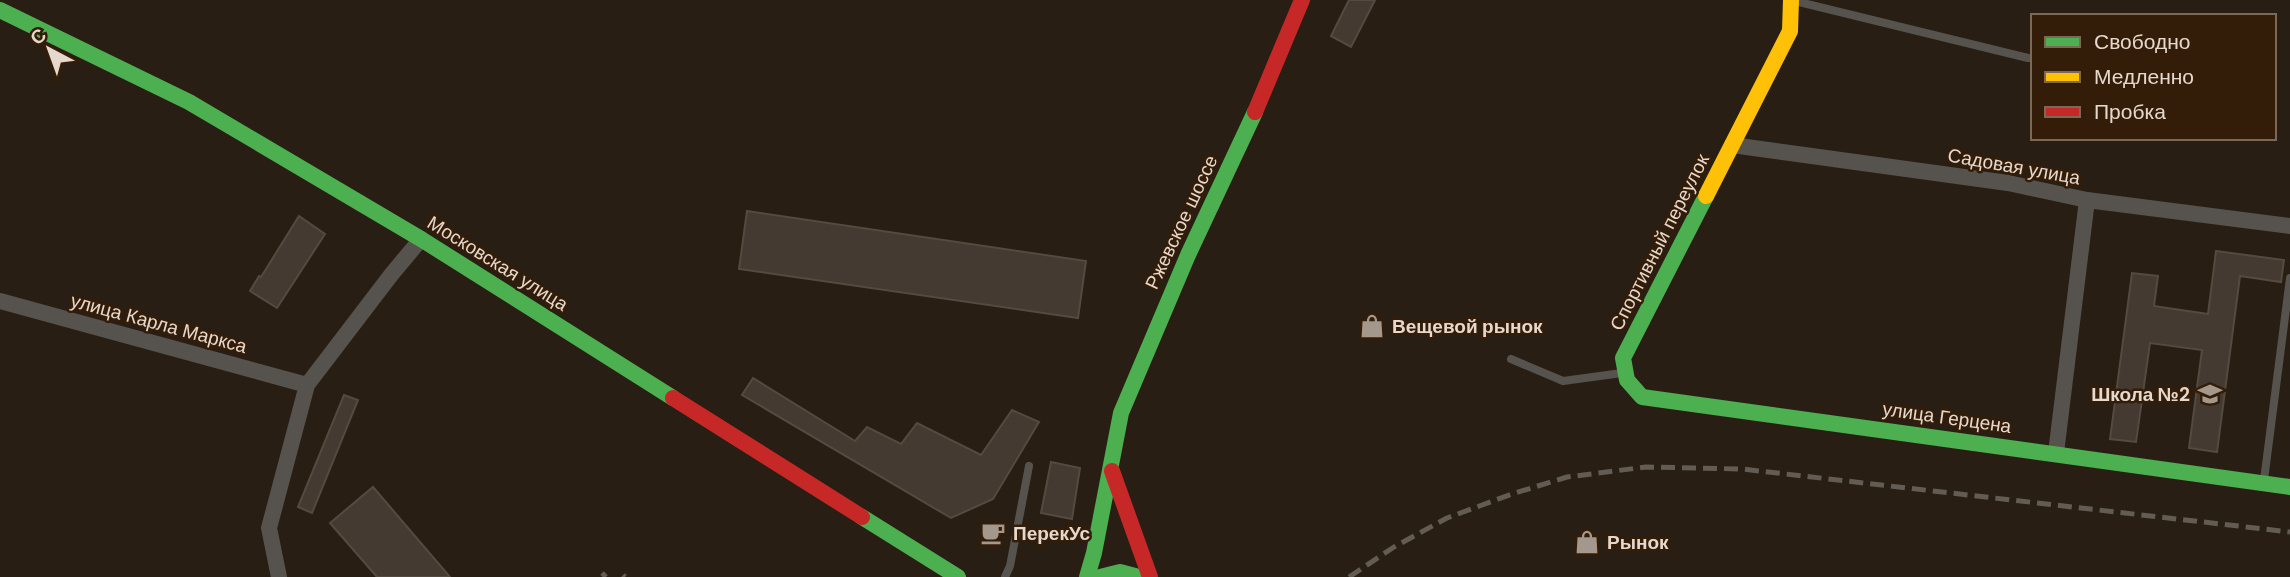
<svg xmlns="http://www.w3.org/2000/svg" width="2290" height="577" font-family="'DM Sans',sans-serif">
  <rect width="100%" height="100%" fill="#291e13"/>
  <!-- building -->
  <g fill="#443a31" stroke="#544a40" stroke-width="2">
    <polygon points="1349,0 1375,0 1351,47 1331,36"/>
    <polygon points="747,211 1086,261 1078,318 739,269"/>
    <polygon points="299,216 325,234 277,308 250,291 259,276 261,277"/>
    <polygon points="2216,251 2284,260 2281,282 2240,276 2217,452 2189,448 2202,350 2150,343 2136,442 2110,439 2132,273 2158,276 2154,306 2208,314"/>
    <polygon points="753,378 855,441 867,427 901,444 917,423 981,455 1012,410 1039,422 993,499 951,518 742,395"/>
    <polygon points="344,395 358,400 312,513 298,507"/>
    <polygon points="1051,462 1080,468 1072,519 1041,513"/>
    <polygon points="373,487 450,577 377,577 330,523"/>
  </g>
  <g fill="none" stroke-linecap="round" stroke-linejoin="round">
    <!-- lane -->
    <g stroke="#56534e" stroke-width="8">
      <polyline points="1795,1 2028,58"/>
      <polyline points="1511,359 1563,381 1622,373"/>
      <polyline points="2264,480 2290,278"/>
      <polyline points="1005,577 1010,566 1029,466"/>
    </g>
    <!-- street -->
    <g stroke="#56534e" stroke-width="16">
      <polyline points="1732,145 2008,183 2087,200 2290,226"/>
      <polyline points="0,301 307,385"/>
      <polyline points="2056,453 2087,200"/>
      <polyline points="279,577 269,528 307,385 391,275 421,239"/>
    </g>
    <!-- fast -->
    <g stroke="#4caf50" stroke-width="16">
      <polyline points="0,10 189,102 421,239 673,398"/>
      <polyline points="1706,196 1623,358 1627,380 1642,397 2290,487"/>
      <polyline points="862,517 958,577"/>
      <polyline points="1087,577 1094,553 1121,413 1188,255 1255,112"/>
      <polyline points="1100,577 1120,572 1139,577"/>
    </g>
    <!-- slow -->
    <polyline stroke="#ffc107" stroke-width="16" points="1706,196 1790,31 1791,0"/>
    <!-- jam -->
    <g stroke="#c62828" stroke-width="16">
      <polyline points="1255,112 1302,0"/>
      <polyline points="673,398 862,517"/>
      <polyline points="1112,471 1150,577"/>
    </g>
    <!-- rail -->
    <g stroke="#625c54" stroke-width="5" stroke-dasharray="14 7" stroke-linecap="butt">
      <polyline points="602,573 606,577"/>
      <polyline points="623,575 625,577"/>
      <polyline points="1349,577 1394,547 1447,518 1512,494 1567,477 1646,467 1742,469 2290,532"/>
    </g>
  </g>
  <!-- icons -->
  <defs>
    <g id="shop-bare" transform="scale(1.89)"><path d="M-5-2.5h2.3a2.7 3.5 0 0 1 5.4 0H5L5.5 6h-11ZM-1.5-2.5h3a1.5 2.3 0 0 0-3 0Z" fill="#a4978b" stroke="#331d09" stroke-width="2.5" paint-order="stroke"/></g>
    <g id="school-bare" transform="scale(1.89)"><path d="M0-5L7-2L0 1L-7-2ZM-4 1L0 2.5L4 1V4Q0 6-4 4Z" fill="#a4978b" stroke="#331d09" stroke-width="2.5" paint-order="stroke"/></g>
    <g id="cafe-bare" transform="scale(1.89)"><path d="M-5.5-4.5H6V0H3Q3 3.5 0 3.5H-2.5Q-5.5 3.5-5.5 0ZM3-3.2v2h1.7v-2ZM-6 4.5H4V6H-6Z" fill="#a4978b" stroke="#331d09" stroke-width="2.5" paint-order="stroke"/></g>
  </defs>
  <g fill-rule="evenodd">
    <use href="#shop-bare" x="1372" y="326"/>
    <use href="#school-bare" x="2210" y="394"/>
    <use href="#cafe-bare" x="993" y="533"/>
    <use href="#shop-bare" x="1587" y="542"/>
  </g>
  <g text-anchor="middle" stroke-width="5" stroke-linejoin="round" paint-order="stroke">
    <!-- street labels -->
    <g font-size="19" fill="#e6d8cc" stroke="#331d09">
      <text transform="translate(2014 166) rotate(10)" y="7">Садовая улица</text>
      <text transform="translate(1181 222) rotate(-65)" y="7">Ржевское шоссе</text>
      <text transform="translate(1659 242) rotate(-63)" y="7">Спортивный переулок</text>
      <text transform="translate(498 263) rotate(32)" y="7">Московская улица</text>
      <text transform="translate(159 323) rotate(15)" y="7">улица Карла Маркса</text>
      <text transform="translate(1947 417) rotate(8)" y="7">улица Герцена</text>
    </g>
    <!-- poi labels -->
    <g font-size="19" font-weight="bold" fill="#e6d8cc" stroke="#331d09" text-anchor="start">
      <text x="1392" y="333">Вещевой рынок</text>
      <text x="2190" y="401" text-anchor="end">Школа №2</text>
      <text x="1013" y="540">ПерекУс</text>
      <text x="1607" y="549">Рынок</text>
    </g>
  </g>
  <!-- legend -->
  <rect x="2031" y="14" width="245" height="126" fill="#331d09" stroke="#7b6857" stroke-width="2"/>
  <rect x="2045" y="37" width="35" height="10" fill="#4caf50" stroke="#7b6857" stroke-width="2"/>
  <text x="2094" y="49" font-size="21" fill="#e6d8cc">Свободно</text>
  <rect x="2045" y="72" width="35" height="10" fill="#ffc107" stroke="#7b6857" stroke-width="2"/>
  <text x="2094" y="84" font-size="21" fill="#e6d8cc">Медленно</text>
  <rect x="2045" y="107" width="35" height="10" fill="#c62828" stroke="#7b6857" stroke-width="2"/>
  <text x="2094" y="119" font-size="21" fill="#e6d8cc">Пробка</text>
  <!-- north arrow -->
  <g transform="translate(49 49) rotate(319)" stroke="#331d09" stroke-width="5" paint-order="stroke">
  <path d="M0-5L12 26L0 18L-12 26Z" fill="#e6d8cc"/>
  <text y="-10" font-size="19" font-weight="bold" text-anchor="middle" fill="#e6d8cc">С</text>
  </g>
</svg>
